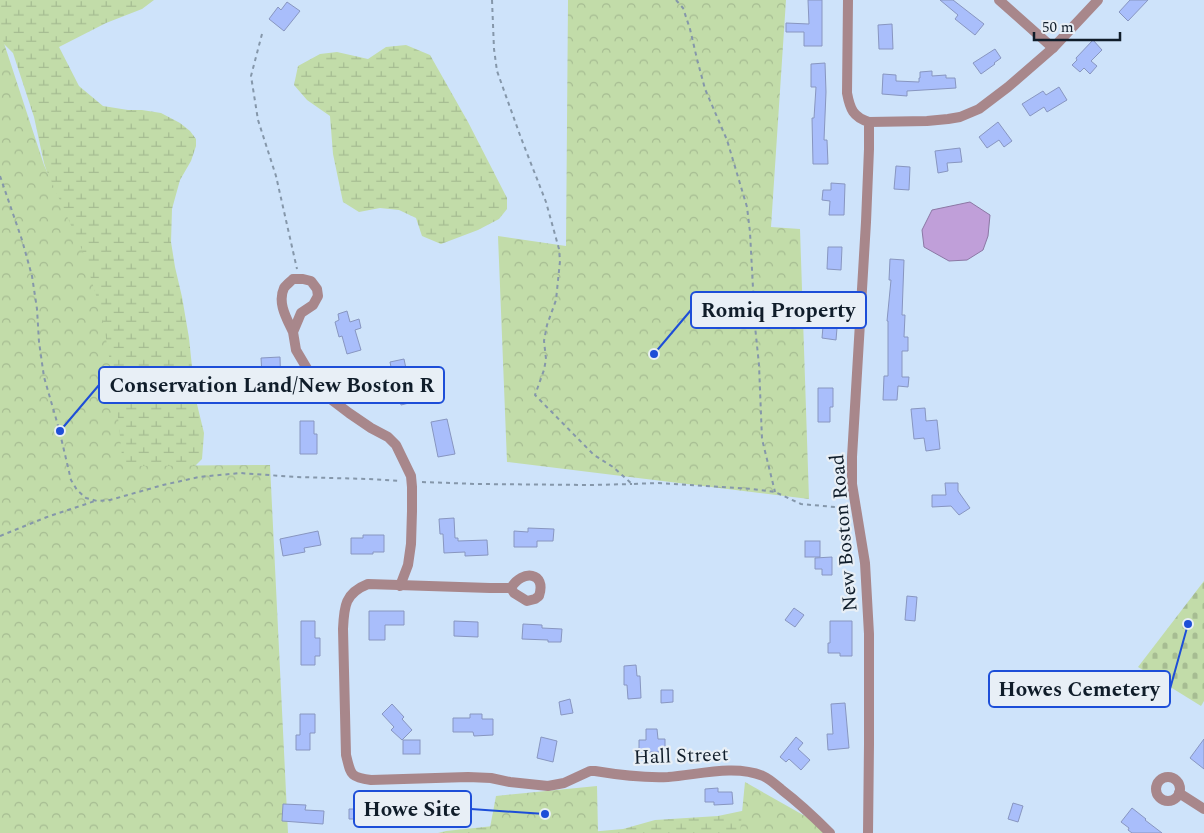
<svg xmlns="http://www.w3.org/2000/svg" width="1204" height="833" font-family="Spectral,serif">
  <defs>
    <pattern id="wetland-marsh" width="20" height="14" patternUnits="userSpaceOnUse" patternTransform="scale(1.25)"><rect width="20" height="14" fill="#c2dca9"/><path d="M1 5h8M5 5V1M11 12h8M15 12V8" fill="none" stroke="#a6bc92"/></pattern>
    <pattern id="cemetery-stones" width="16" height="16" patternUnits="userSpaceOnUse" patternTransform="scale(1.25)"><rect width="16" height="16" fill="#c2dca9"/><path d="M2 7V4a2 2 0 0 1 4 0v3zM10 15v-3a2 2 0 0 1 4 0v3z" fill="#a6bc92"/></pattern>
    <pattern id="park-crowns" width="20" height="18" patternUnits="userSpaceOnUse" patternTransform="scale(1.25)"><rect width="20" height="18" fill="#c2dca9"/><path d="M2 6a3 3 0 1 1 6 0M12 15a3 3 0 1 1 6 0" fill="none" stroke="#a6bc92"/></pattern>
  </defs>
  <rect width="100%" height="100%" fill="#cee3fa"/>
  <!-- wetland -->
  <g fill="url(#wetland-marsh)">
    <polygon points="0,0 154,0 142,9 106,23 59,47 79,86 103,106 128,110 142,110 161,113 180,123 190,131 196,139 196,146 191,161 180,180 172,209 171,242 175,267 182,297 189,338 195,396 204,433 202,459 194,467 116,474 53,190 44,163 34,117 13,53 0,40"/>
    <polygon points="406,45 430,55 468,122 507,198 507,209 499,219 478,230 441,244 422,236 416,218 399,210 380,208 359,212 343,202 333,154 330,116 307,100 294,85 298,66 320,54 337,52 368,59 386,47"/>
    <polygon points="756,808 808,833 438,833 446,831 503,825 589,832 623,829 655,820 718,816"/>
  </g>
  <!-- cemetery -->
  <polygon fill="url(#cemetery-stones)" points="1204,581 1204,701 1201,706 1138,667"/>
  <!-- park -->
  <g fill="url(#park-crowns)">
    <polygon points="568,0 786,0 771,227 800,229 809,499 507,462 498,236 566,246"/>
    <polygon points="0,31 44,165 83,252 102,315 116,398 123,466 270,465 288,833 0,833"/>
    <polygon points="745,782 835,833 740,833"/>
    <polygon points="597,786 598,833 489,833 496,796"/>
  </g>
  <!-- water -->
  <polygon fill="#c09fd9" stroke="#8b78a4" points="970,202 990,215 988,236 983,250 967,260 949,261 924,247 922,230 932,210"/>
  <!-- building -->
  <g fill="#a9befb" stroke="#8896c0">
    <polygon points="808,0 822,0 822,46 804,46 804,32 786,32 786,23 809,24"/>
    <polygon points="940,0 953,0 984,24 975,35 955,19 958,15"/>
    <polygon points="1130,0 1148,0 1128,21 1119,12"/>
    <polygon points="287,2 300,11 284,31 269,19 278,7 281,10"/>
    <polygon points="892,24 893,49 879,49 878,25"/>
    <polygon points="1093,40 1102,50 1091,61 1097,66 1090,74 1084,68 1080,72 1072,65 1077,60 1076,58"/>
    <polygon points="995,49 1001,58 994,63 995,64 981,74 973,63"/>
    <polygon points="825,63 826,92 824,140 827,140 828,164 813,164 812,118 814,118 816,87 811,87 811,64"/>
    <polygon points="932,71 932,76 946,75 946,78 955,78 956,88 907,91 907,96 882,94 883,74 896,75 896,81 919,82 919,78 920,78 920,72"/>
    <polygon points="1059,87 1067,100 1047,112 1044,107 1030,116 1022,104 1043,91 1046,95"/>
    <polygon points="998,122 1012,141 1004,147 999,140 987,148 979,137"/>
    <polygon points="960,148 962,162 947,163 948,171 938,173 935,151"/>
    <polygon points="896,166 910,167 909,190 894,189"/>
    <polygon points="831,183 845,184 844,215 829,215 830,201 822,200 823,190 831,190"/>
    <polygon points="828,247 842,247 841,270 827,269"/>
    <polygon points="890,259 904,260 902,315 905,315 904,337 908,337 908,351 902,351 902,377 909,377 908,387 898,386 897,400 883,400 884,376 888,376 888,321 887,321 891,280 889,280"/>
    <polygon points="347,311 350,322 359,319 361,328 355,330 361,350 347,354 342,336 339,337 335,322 339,320 338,314"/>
    <polygon points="824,315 838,316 836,340 822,338"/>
    <polygon points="280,357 281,394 275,394 276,402 258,402 258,392 260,392 259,374 262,374 261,358"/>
    <polygon points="404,359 413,402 401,405 396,383 393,384 390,372 392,372 390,362"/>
    <polygon points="818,388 833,388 833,407 830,407 830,422 818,422"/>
    <polygon points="925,408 926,421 937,420 940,449 926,451 924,438 914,439 911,409"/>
    <polygon points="447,419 455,454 438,457 431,422"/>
    <polygon points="300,421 314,421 314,434 317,434 317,454 300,454"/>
    <polygon points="945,483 958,483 958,491 970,508 959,515 951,506 932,507 932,495 946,495"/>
    <polygon points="454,518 455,538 458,538 458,541 487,540 488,555 465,556 465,552 444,553 443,534 440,534 439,519"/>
    <polygon points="528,528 554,529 553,541 537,541 537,547 514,547 514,531 528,532"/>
    <polygon points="318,531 321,545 304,548 305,552 283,556 280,539"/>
    <polygon points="363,535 384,535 384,552 373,552 373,554 351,554 351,538 363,538"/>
    <rect x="805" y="541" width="15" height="16"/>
    <polygon points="832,557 832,575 822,575 822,569 815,569 815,558"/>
    <polygon points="907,596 917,597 915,621 905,620"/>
    <polygon points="794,608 804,615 795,627 785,620"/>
    <polygon points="369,611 404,611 404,625 385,625 385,640 369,640"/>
    <polygon points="301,621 315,621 315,638 320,638 320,656 315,656 315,665 301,665"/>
    <polygon points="454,621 478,622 478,637 454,636"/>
    <polygon points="830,621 852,621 852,656 840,656 840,653 828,653 828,643 830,643"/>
    <polygon points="523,624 542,625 542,628 562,629 561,642 548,642 548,640 522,639"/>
    <polygon points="636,665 637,676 640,676 641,698 628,699 627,685 624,685 624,666"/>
    <polygon points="661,690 673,690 673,702 661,703"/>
    <polygon points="570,699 573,713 561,715 559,702"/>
    <polygon points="845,703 849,748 828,750 827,734 833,734 831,704"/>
    <polygon points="392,704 404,717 402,719 412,730 402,740 391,730 394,727 382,714"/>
    <polygon points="300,714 315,714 315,733 310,733 310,750 296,750 296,735 300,735"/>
    <polygon points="470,714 482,714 482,719 493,719 493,735 474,736 473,732 453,732 453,718 470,718"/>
    <polygon points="646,729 657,729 658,739 665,739 665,752 639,752 639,740 646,740"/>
    <polygon points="541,737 557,741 553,762 537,758"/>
    <polygon points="796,737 803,743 798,749 810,760 801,770 789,759 786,762 780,757"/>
    <polygon points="1204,739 1204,769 1190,758"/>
    <rect x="403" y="740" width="17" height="14"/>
    <polygon points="718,788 718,792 732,792 733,804 714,805 714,802 705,802 705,789"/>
    <polygon points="384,802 394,802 394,814 379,814 379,821 362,821 362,819 349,819 349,809 362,809 362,805 384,804"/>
    <polygon points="1013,803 1023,806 1018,822 1008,819"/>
    <polygon points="283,804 306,805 305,810 324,811 323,824 282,821"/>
    <polygon points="1132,808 1146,819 1145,820 1162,833 1132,833 1128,830 1129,828 1121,822"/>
  </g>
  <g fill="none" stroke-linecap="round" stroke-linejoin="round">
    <!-- path -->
    <g stroke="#8597aa" stroke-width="2" stroke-dasharray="4 4" stroke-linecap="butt">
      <polyline points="492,0 494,49 497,71 521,138 546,202 559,249 560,261 556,300 547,325 544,341 546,359 544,370 535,395 594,455 613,467 632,484 658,483 752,489 775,492 801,504 846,508"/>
      <polyline points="676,0 683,8 690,29 697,59 705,89 727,140 747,207 750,232 755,326 759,365 762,439 775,492"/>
      <polyline points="262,34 251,76 258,120 276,176 297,269"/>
      <polyline points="0,176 22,240 32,276 37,309 39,342 44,377 59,429 71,480 77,490 86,498 97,501 110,500 163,485 199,477 240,473 296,477 369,479 400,481"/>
      <polyline points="422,482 477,484 592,485 632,484"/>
      <polyline points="0,536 47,517 95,501"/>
    </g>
    <!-- minor -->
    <g stroke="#a8878b" stroke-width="10">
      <path d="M848 0 847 93C850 109 853 117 869 122V149L866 222 852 457V484L865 563 869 634V744L868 833"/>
      <polyline points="999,0 1053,48"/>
      <polyline points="869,122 927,121 948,119 960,117 979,109 1008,87 1053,48 1098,0"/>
      <path d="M293 332C287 319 277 303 284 288 286 285 290 282 293 279H303L311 281 317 289 318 296 313 305 301 313 293 332 296 350 312 377 324 394 349 413 371 428 388 437 396 445 411 476 412 487V511L411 544 408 565 400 586"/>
      <path d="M511 588C522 569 547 572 539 596L535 599 527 601 514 593 511 588H490L368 584C345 593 344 606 343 629L346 755C351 774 349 777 371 780L468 777 491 778 510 782 548 786 564 783 590 771H595C619 775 644 778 668 777 697 775 735 764 763 776 770 779 776 785 782 790 799 803 815 818 830 833"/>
      <circle cx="1168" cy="789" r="12"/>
      <polyline points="1179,793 1204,809"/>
    </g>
  </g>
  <g text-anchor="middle" stroke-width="4.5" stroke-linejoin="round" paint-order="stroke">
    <!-- street labels -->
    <g font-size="20" fill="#101d2a" stroke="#e8eff6">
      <text transform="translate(843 533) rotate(-95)" y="7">New Boston Road</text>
      <text transform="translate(681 755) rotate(-2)" y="7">Hall Street</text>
    </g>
  </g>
  <!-- callouts -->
  <path fill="none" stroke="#1d4ed8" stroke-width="2" d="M654 354L691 310M60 431L99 385M1188 624L1170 689M545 814L471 809"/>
  <g fill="#1d4ed8" stroke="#e8eff6" stroke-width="2">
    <circle cx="654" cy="354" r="5"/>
    <circle cx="60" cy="431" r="5"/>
    <circle cx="1188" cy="624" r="5"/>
    <circle cx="545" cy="814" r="5"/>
  </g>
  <g fill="#e8eff6" stroke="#1d4ed8" stroke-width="2">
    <rect x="691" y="292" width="175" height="36" rx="5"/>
    <rect x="99" y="367" width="345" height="36" rx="5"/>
    <rect x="989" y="671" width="181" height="36" rx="5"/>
    <rect x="354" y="791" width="117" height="36" rx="5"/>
  </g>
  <g font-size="21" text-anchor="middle" font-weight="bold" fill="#101d2a">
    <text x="778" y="317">Romiq Property</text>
    <text x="272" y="392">Conservation Land/New Boston R</text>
    <text x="1079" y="696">Howes Cemetery</text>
    <text x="412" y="816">Howe Site</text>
  </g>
  <!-- scale -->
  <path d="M1034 32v8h86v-8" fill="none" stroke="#101d2a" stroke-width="2.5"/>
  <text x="1042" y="32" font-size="15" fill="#101d2a" stroke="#e8eff6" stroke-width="4" paint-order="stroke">50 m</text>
</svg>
